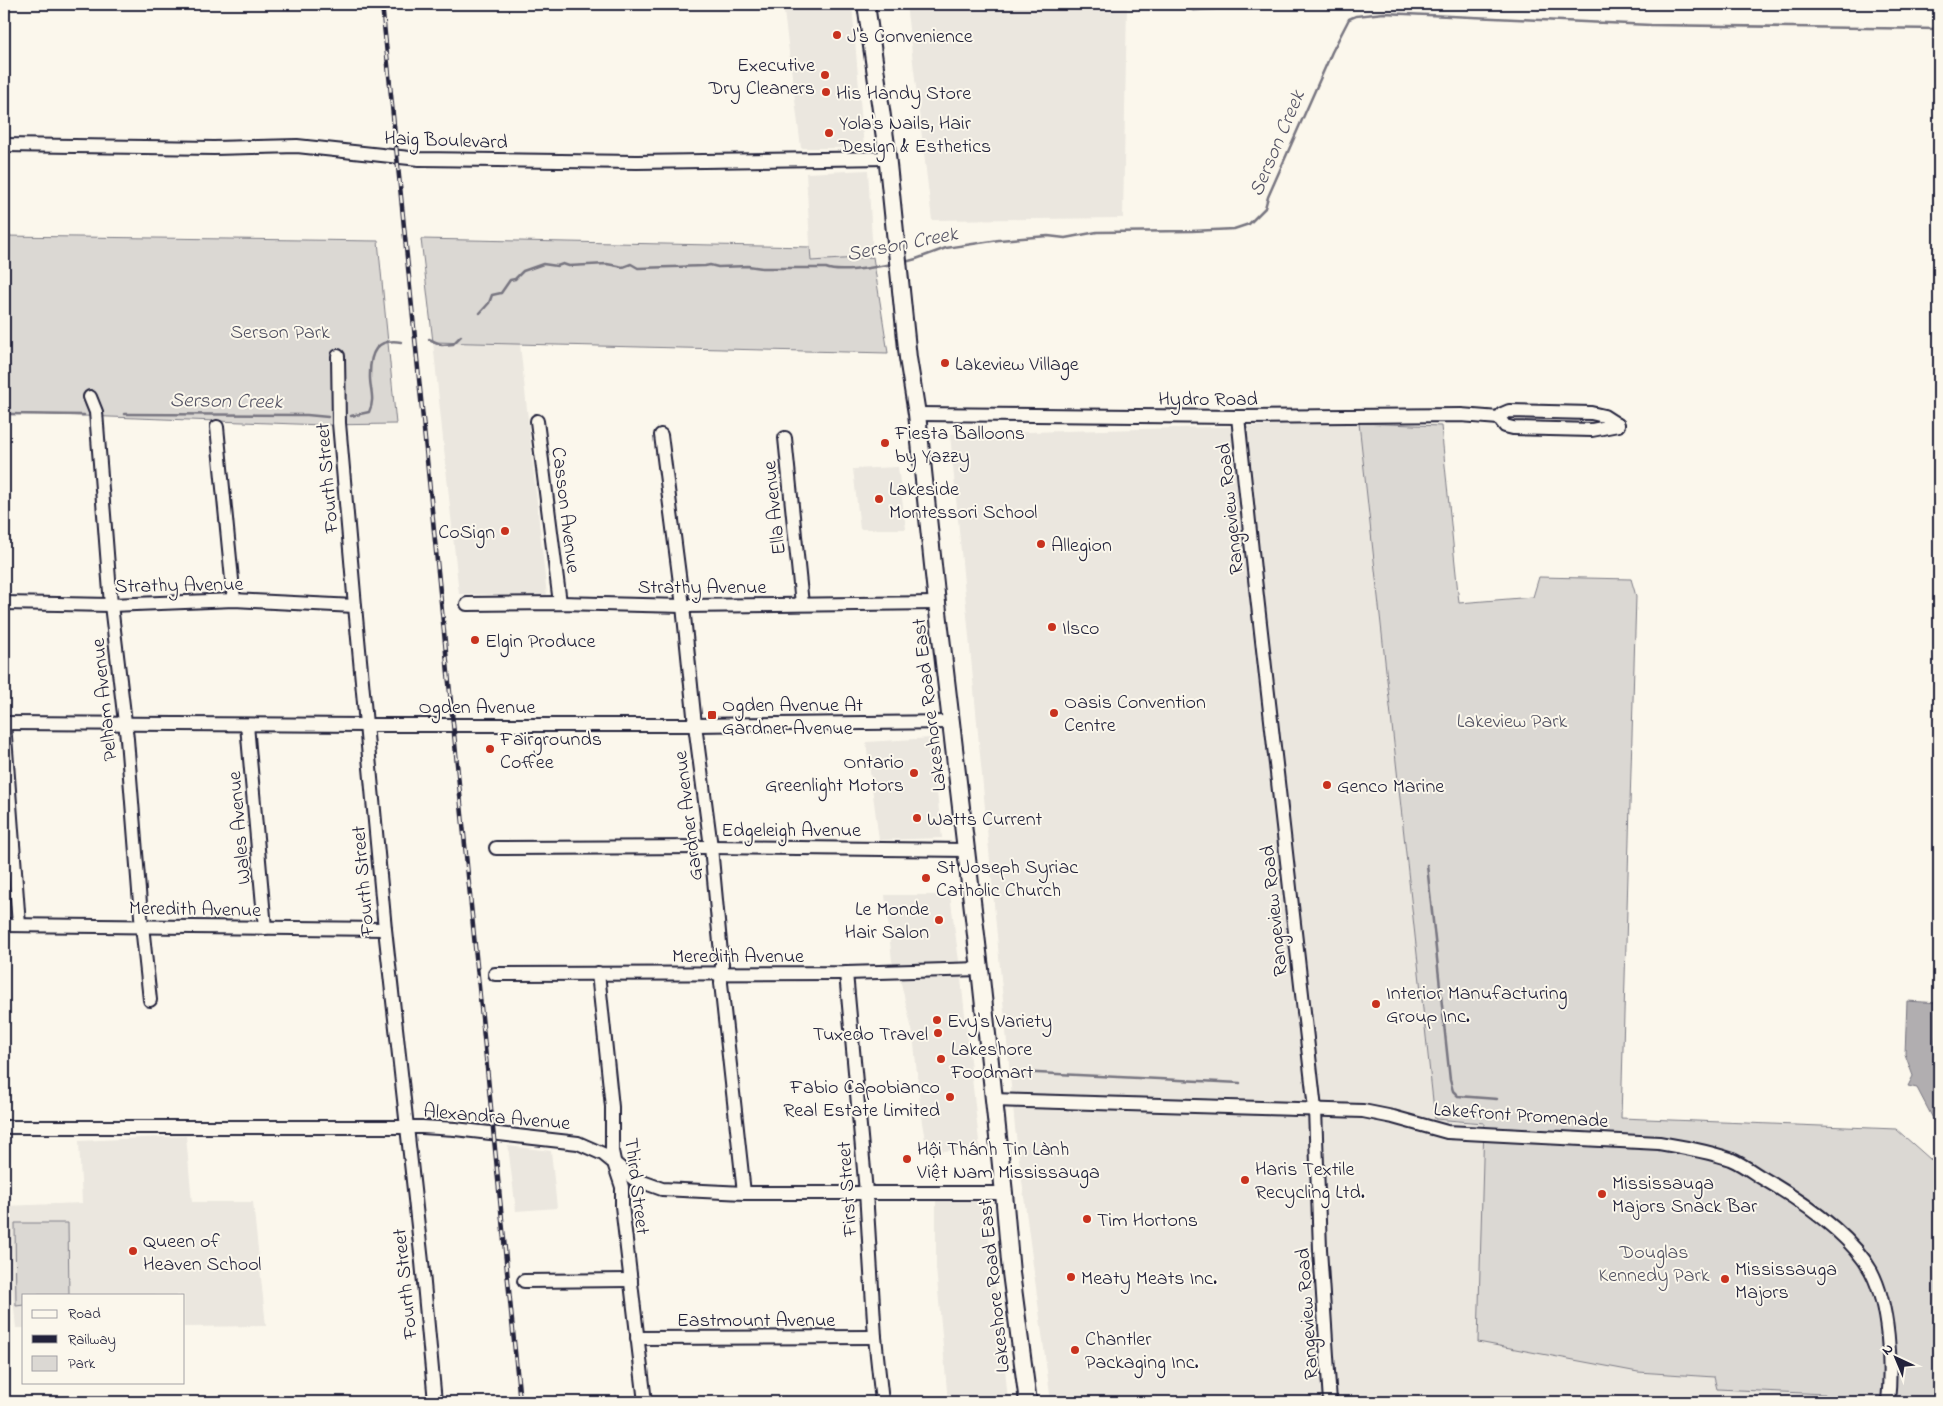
<svg xmlns="http://www.w3.org/2000/svg" width="1943" height="1406" font-family="'Indie Flower',sans-serif">
  <rect width="100%" height="100%" fill="#fbf7ec"/>
  <filter id="ink" filterUnits="userSpaceOnUse"><feTurbulence type="fractalNoise" baseFrequency=".02" numOctaves="2"/><feDisplacementMap in="SourceGraphic" scale="10" xChannelSelector="R" yChannelSelector="G"/><feConvolveMatrix kernelMatrix="1 2 1 2 8 2 1 2 1" color-interpolation-filters="sRGB"/></filter>
  <g filter="url(#ink)">
    <!-- built -->
    <g fill="#ebe7df">
      <polygon points="783,4 852,4 864,148 801,148"/>
      <polygon points="906,4 1127,4 1123,218 932,220"/>
      <polygon points="868,170 873,257 811,261 806,173"/>
      <polygon points="433,342 520,344 547,596 459,594"/>
      <polygon points="1359,423 1435,1119 1484,1123 1484,1149 1638,1372 1714,1377 1717,1389 1825,1394 1825,1402 1051,1402 1015,1128 950,434"/>
      <polygon points="898,467 906,529 860,529 853,469"/>
      <polygon points="931,738 942,838 879,840 866,742"/>
      <polygon points="885,895 950,895 959,961 980,1150 927,1151 922,1123 913,1034 900,979 892,961"/>
      <polygon points="186,1136 192,1202 253,1202 266,1326 184,1327 184,1295 24,1295 24,1328 16,1328 4,1206 82,1203 79,1141"/>
      <polygon points="508,1146 551,1151 557,1208 516,1211"/>
      <polygon points="936,1200 984,1200 1003,1345 1008,1402 948,1402 936,1268"/>
    </g>
    <!-- green -->
    <g fill="#dbd8d3" stroke="#7e7d87">
      <polygon points="1176,4 1305,4 1193,11"/>
      <polygon points="4,236 378,241 396,424 322,425 4,413"/>
      <polygon points="421,239 810,247 811,261 873,257 888,353 433,342"/>
      <polygon points="1359,423 1441,426 1459,603 1533,597 1539,577 1631,579 1636,596 1621,1118 1896,1129 1939,1167 1939,1193 1937,1195 1939,1198 1939,1402 1825,1402 1825,1394 1717,1389 1714,1377 1638,1372 1478,1342 1484,1123 1435,1119"/>
      <polygon points="15,1223 68,1223 69,1295 24,1295 24,1305 16,1306"/>
    </g>
    <!-- water -->
    <polygon fill="#b1aeb0" stroke="#787681" points="1907,1001 1939,1003 1939,1025 1933,1049 1939,1062 1939,1130 1917,1088 1908,1086 1913,1076 1905,1054"/>
    <g fill="none" stroke-linecap="round" stroke-linejoin="round">
      <!-- stream -->
      <g stroke="#787681" stroke-width="2.5">
        <polyline points="905,262 916,259 946,248 999,240 1048,236 1065,238 1097,232 1192,231 1234,229 1249,224 1265,208 1268,197 1332,52 1349,19 1356,16 1384,13 1651,25 1939,29"/>
        <path d="M480 313 489 303 492 295 501 293 510 280 515 279 523 271 543 264 557 266 563 264 569 266 607 264 623 267 631 264 638 268 705 266 710 265 718 267 748 266 762 268H826C840 274 875 267 892 264"/>
        <polyline points="429,339 442,345 453,344 461,336"/>
        <polyline points="4,414 84,415"/>
        <polyline points="124,414 307,415 328,417"/>
        <path d="M351 416 369 412C376 398 369 388 370 374 370 353 376 338 401 342"/>
        <polyline points="1427,865 1450,1080 1453,1091 1458,1096 1497,1099"/>
        <polyline points="1017,1072 1240,1083"/>
      </g>
      <!-- minor casing -->
      <g stroke="#22223b" stroke-width="16">
        <g id="minor">
          <polyline points="4,145 214,148 297,146 419,159 637,162 888,158"/>
          <polyline points="338,356 339,423 355,606 385,929 422,1262 435,1402"/>
          <polyline points="90,397 96,412 111,605 127,739 141,916 150,1000"/>
          <polyline points="917,414 1238,417 1461,415 1499,418"/>
          <polyline points="1238,417 1254,570 1315,1109 1320,1249 1330,1402"/>
          <polyline points="1499,418 1502,414 1509,411 1591,413 1604,416 1618,425"/>
          <polyline points="1499,418 1505,426 1513,428 1592,430 1618,425"/>
          <polyline points="537,421 560,603"/>
          <polyline points="217,427 234,600"/>
          <polyline points="661,435 683,606 695,725 711,847 722,964 721,983 744,1193"/>
          <polyline points="785,438 802,604"/>
          <polyline points="4,603 111,605 234,600 355,606"/>
          <polyline points="467,604 560,603 683,606 937,603"/>
          <polyline points="4,723 367,725 695,725 951,722"/>
          <polyline points="4,723 19,925"/>
          <polyline points="247,725 265,928"/>
          <polyline points="496,848 711,847 966,850"/>
          <polyline points="4,925 385,929"/>
          <polyline points="598,973 612,1107 612,1151 615,1166 622,1187 622,1206 645,1402"/>
          <polyline points="846,973 866,1192 875,1337 882,1402"/>
          <polyline points="495,974 846,973 980,969"/>
          <path d="M994 1100 1363 1111 1393 1117 1447 1132 1659 1143C1683 1147 1707 1151 1730 1159 1740 1163 1750 1170 1759 1176 1797 1198 1850 1233 1871 1271 1889 1305 1892 1365 1888 1402"/>
          <polyline points="4,1127 422,1127 455,1129 578,1143 603,1154 634,1179 662,1189 744,1193 1004,1193"/>
          <polyline points="524,1281 631,1280"/>
          <polyline points="637,1338 875,1337"/>
        </g>
      </g>
      <!-- major casing -->
      <g stroke="#22223b" stroke-width="20">
        <polyline id="major" points="866,4 886,145 908,358 917,414 937,603 980,969 1004,1193 1011,1273 1028,1402"/>
      </g>
      <!-- minor -->
      <use href="#minor" stroke="#fbf7ec" stroke-width="12"/>
      <!-- major -->
      <use href="#major" stroke="#fbf7ec" stroke-width="16"/>
      <!-- rail casing -->
      <g stroke="#22223b" stroke-width="4.5">
        <polyline id="rail" points="382,4 520,1402"/>
      </g>
      <!-- rail -->
      <use href="#rail" stroke="#fbf7ec" stroke-width="2.5" stroke-dasharray="8" stroke-linecap="butt"/>
    </g>
  </g>
  <!-- markers -->
  <g fill="#c8321e" stroke="#fbf7ec" stroke-width="2">
    <circle cx="837" cy="35" r="5"/>
    <circle cx="825" cy="75" r="5"/>
    <circle cx="826" cy="92" r="5"/>
    <circle cx="829" cy="133" r="5"/>
    <circle cx="945" cy="363" r="5"/>
    <circle cx="885" cy="443" r="5"/>
    <circle cx="879" cy="499" r="5"/>
    <circle cx="505" cy="531" r="5"/>
    <circle cx="1041" cy="544" r="5"/>
    <circle cx="1052" cy="627" r="5"/>
    <circle cx="475" cy="640" r="5"/>
    <circle cx="1054" cy="713" r="5"/>
    <rect x="707" y="710" width="10" height="10" rx="2.5"/>
    <circle cx="490" cy="749" r="5"/>
    <circle cx="914" cy="773" r="5"/>
    <circle cx="1327" cy="785" r="5"/>
    <circle cx="917" cy="818" r="5"/>
    <circle cx="926" cy="878" r="5"/>
    <circle cx="939" cy="920" r="5"/>
    <circle cx="1376" cy="1004" r="5"/>
    <circle cx="937" cy="1020" r="5"/>
    <circle cx="938" cy="1033" r="5"/>
    <circle cx="941" cy="1059" r="5"/>
    <circle cx="950" cy="1097" r="5"/>
    <circle cx="907" cy="1159" r="5"/>
    <circle cx="1245" cy="1180" r="5"/>
    <circle cx="1602" cy="1194" r="5"/>
    <circle cx="1087" cy="1219" r="5"/>
    <circle cx="133" cy="1251" r="5"/>
    <circle cx="1071" cy="1277" r="5"/>
    <circle cx="1725" cy="1279" r="5"/>
    <circle cx="1075" cy="1350" r="5"/>
  </g>
  <g text-anchor="middle" stroke-width="4" stroke-linejoin="round" paint-order="stroke">
    <!-- poi labels -->
    <g font-size="20" fill="#22223b" stroke="#fbf7ec" text-anchor="start">
      <text x="847" y="42">J's Convenience</text>
      <text x="815" y="71" text-anchor="end">Executive<tspan x="815" dy="23">Dry Cleaners</tspan></text>
      <text x="836" y="99">His Handy Store</text>
      <text x="839" y="129">Yola's Nails, Hair<tspan x="839" dy="23">Design &amp; Esthetics</tspan></text>
      <text x="955" y="370">Lakeview Village</text>
      <text x="895" y="439">Fiesta Balloons<tspan x="895" dy="23">by Yazzy</tspan></text>
      <text x="889" y="495">Lakeside<tspan x="889" dy="23">Montessori School</tspan></text>
      <text x="495" y="538" text-anchor="end">CoSign</text>
      <text x="1051" y="551">Allegion</text>
      <text x="1062" y="634">Ilsco</text>
      <text x="485" y="647">Elgin Produce</text>
      <text x="1064" y="708">Oasis Convention<tspan x="1064" dy="23">Centre</tspan></text>
      <text x="722" y="711">Ogden Avenue At<tspan x="722" dy="23">Gardner Avenue</tspan></text>
      <text x="500" y="745">Fairgrounds<tspan x="500" dy="23">Coffee</tspan></text>
      <text x="904" y="768" text-anchor="end">Ontario<tspan x="904" dy="23">Greenlight Motors</tspan></text>
      <text x="1337" y="792">Genco Marine</text>
      <text x="927" y="825">Watts Current</text>
      <text x="936" y="873">St Joseph Syriac<tspan x="936" dy="23">Catholic Church</tspan></text>
      <text x="929" y="915" text-anchor="end">Le Monde<tspan x="929" dy="23">Hair Salon</tspan></text>
      <text x="1386" y="999">Interior Manufacturing<tspan x="1386" dy="23">Group Inc.</tspan></text>
      <text x="947" y="1027">Evy's Variety</text>
      <text x="928" y="1040" text-anchor="end">Tuxedo Travel</text>
      <text x="951" y="1055">Lakeshore<tspan x="951" dy="23">Foodmart</tspan></text>
      <text x="940" y="1093" text-anchor="end">Fabio Capobianco<tspan x="940" dy="23">Real Estate Limited</tspan></text>
      <text x="917" y="1155">Hội Thánh Tin Lành<tspan x="917" dy="23">Việt Nam Mississauga</tspan></text>
      <text x="1255" y="1175">Haris Textile<tspan x="1255" dy="23">Recycling Ltd.</tspan></text>
      <text x="1612" y="1189">Mississauga<tspan x="1612" dy="23">Majors Snack Bar</tspan></text>
      <text x="1097" y="1226">Tim Hortons</text>
      <text x="143" y="1247">Queen of<tspan x="143" dy="23">Heaven School</tspan></text>
      <text x="1735" y="1275">Mississauga<tspan x="1735" dy="23">Majors</tspan></text>
      <text x="1081" y="1284">Meaty Meats Inc.</text>
      <text x="1085" y="1345">Chantler<tspan x="1085" dy="23">Packaging Inc.</tspan></text>
    </g>
    <!-- street labels -->
    <g font-size="20" fill="#22223b" stroke="#fbf7ec">
      <text transform="translate(446 139) rotate(2)" y="7">Haig Boulevard</text>
      <text x="1208" y="405">Hydro Road</text>
      <text transform="translate(326 478) rotate(-95)" y="7">Fourth Street</text>
      <text transform="translate(773 508) rotate(-96)" y="7">Ella Avenue</text>
      <text transform="translate(1229 509) rotate(-96)" y="7">Rangeview Road</text>
      <text transform="translate(567 510) rotate(83)" y="7">Casson Avenue</text>
      <text transform="translate(179 584) rotate(-1)" y="7">Strathy Avenue</text>
      <text x="702" y="593">Strathy Avenue</text>
      <text transform="translate(103 700) rotate(-96)" y="7">Pelham Avenue</text>
      <text transform="translate(928 705) rotate(-97)" y="7">Lakeshore Road East</text>
      <text x="477" y="713">Ogden Avenue</text>
      <text transform="translate(687 816) rotate(-97)" y="7">Gardner Avenue</text>
      <text transform="translate(238 828) rotate(-95)" y="7">Wales Avenue</text>
      <text x="791" y="836">Edgeleigh Avenue</text>
      <text transform="translate(362 881) rotate(-95)" y="7">Fourth Street</text>
      <text transform="translate(195 908) rotate(1)" y="7">Meredith Avenue</text>
      <text transform="translate(1273 911) rotate(-96)" y="7">Rangeview Road</text>
      <text x="738" y="962">Meredith Avenue</text>
      <text transform="translate(1521 1114) rotate(4)" y="7">Lakefront Promenade</text>
      <text transform="translate(497 1116) rotate(5)" y="7">Alexandra Avenue</text>
      <text transform="translate(638 1186) rotate(83)" y="7">Third Street</text>
      <text transform="translate(846 1189) rotate(-94)" y="7">First Street</text>
      <text transform="translate(404 1284) rotate(-96)" y="7">Fourth Street</text>
      <text transform="translate(993 1286) rotate(-96)" y="7">Lakeshore Road East</text>
      <text transform="translate(1306 1314) rotate(-94)" y="7">Rangeview Road</text>
      <text x="756" y="1326">Eastmount Avenue</text>
    </g>
    <!-- park labels -->
    <g font-size="20" fill="#505061" stroke="#fbf7ec">
      <text x="280" y="338">Serson Park</text>
      <text x="1512" y="727">Lakeview Park</text>
      <text x="1654" y="1258">Douglas<tspan x="1654" dy="23">Kennedy Park</tspan></text>
    </g>
    <!-- water labels -->
    <g font-size="21" font-style="italic" fill="#545364" stroke="#fbf7ec">
      <text transform="translate(1276 143) rotate(-67)" y="7">Serson Creek</text>
      <text transform="translate(902 243) rotate(-11)" y="7">Serson Creek</text>
      <text transform="translate(226 400) rotate(1)" y="7">Serson Creek</text>
    </g>
  </g>
  <!-- margin -->
  <rect width="1943" height="1406" fill="none" stroke="#fbf7ec" stroke-width="20"/>
  <rect x="10" y="10" width="1923" height="1386" fill="none" stroke="#22223b" stroke-width="2" filter="url(#ink)"/>
  <!-- legend -->
  <rect x="22" y="1294" width="162" height="90" fill="#fbf7ec" stroke="#a4a2a5"/>
  <rect x="32" y="1310" width="25" height="8" fill="#fbf7ec" stroke="#a4a2a5"/>
  <text x="68" y="1318" font-size="15" fill="#22223b">Road</text>
  <rect x="32" y="1335" width="25" height="8" fill="#22223b" stroke="#a4a2a5"/>
  <text x="68" y="1344" font-size="15" fill="#22223b">Railway</text>
  <rect x="32" y="1356" width="25" height="15" fill="#dbd8d3" stroke="#a4a2a5"/>
  <text x="68" y="1368" font-size="15" fill="#22223b">Park</text>
  <!-- north arrow -->
  <g transform="translate(1896 1358) rotate(316)" stroke="#fbf7ec" stroke-width="4" paint-order="stroke">
  <path d="M0-4L9 19L0 12L-9 19Z" fill="#22223b"/>
  <text y="-8" font-size="14" font-weight="bold" text-anchor="middle" fill="#22223b">N</text>
  </g>
</svg>
